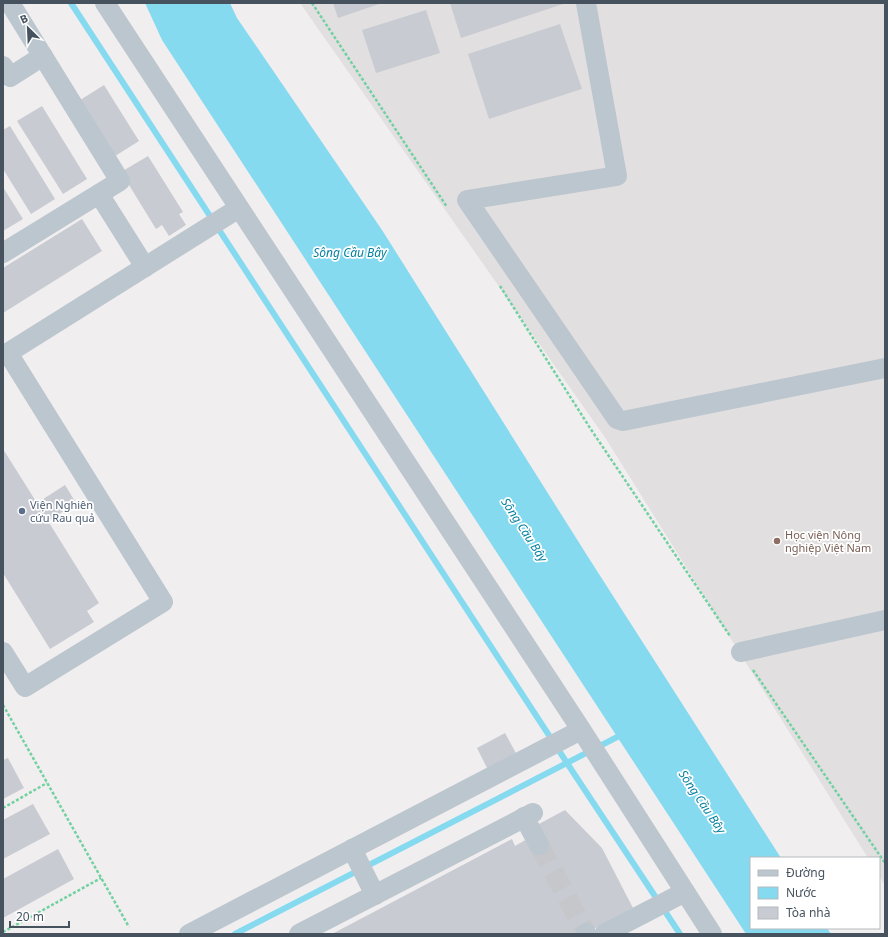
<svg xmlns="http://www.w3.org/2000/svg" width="888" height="937" font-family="'Noto Sans',sans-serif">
  <rect width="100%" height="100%" fill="#f1eeef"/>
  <!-- education -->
  <polygon fill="#e2dfe0" points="300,3 885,3 885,885 879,876 879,858 868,858 606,439"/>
  <!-- water -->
  <polygon fill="#86daf0" points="145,3 230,3 237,18 382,230 590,560 781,858 751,858 751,928 827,928 831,934 746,934 162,40"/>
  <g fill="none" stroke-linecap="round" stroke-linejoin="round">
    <!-- stream -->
    <g stroke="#86daf0" stroke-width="6">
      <polyline points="71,3 567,763 680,934"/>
      <polyline points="235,934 625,733"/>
    </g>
  </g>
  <!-- building -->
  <g fill="#c8cbd2">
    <polygon points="333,3 382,3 338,18"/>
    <polygon points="450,3 566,3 461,38"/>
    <polygon points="426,10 440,53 376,73 362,30"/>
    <polygon points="560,24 582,89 489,119 468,54"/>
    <polygon points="104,85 139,141 112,158 77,102"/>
    <polygon points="42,106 87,179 63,194 17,121"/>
    <polygon points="10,126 55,199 31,214 3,169 3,130"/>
    <polygon points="148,156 183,212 179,214 186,225 169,236 162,225 156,229 121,172"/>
    <polygon points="3,187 23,219 3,231"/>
    <polygon points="82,219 102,251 3,313 3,268"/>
    <polygon points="3,449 37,503 65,485 76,503 48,521 99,603 87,611 94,622 50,649 3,573"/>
    <polygon points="505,733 517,755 488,770 477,748"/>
    <polygon points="8,758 24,788 3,799 3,760"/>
    <polygon points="33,804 50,834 3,859 3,820"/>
    <polygon points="565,810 602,848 633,908 584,934 332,934 512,839 515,846 527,839 537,825"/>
    <polygon points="58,849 74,879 3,918 3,879"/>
  </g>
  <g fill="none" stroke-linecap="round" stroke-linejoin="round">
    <!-- minor-tunnel -->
    <polyline stroke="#c6c7ca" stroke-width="20" stroke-dasharray="20 10" stroke-linecap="butt" points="539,845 586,933"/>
    <!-- path -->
    <g stroke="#71d1a1" stroke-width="2.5" stroke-dasharray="3 2" stroke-linecap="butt">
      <polyline points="312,3 447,207"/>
      <polyline points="500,286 590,428 730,636"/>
      <polyline points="753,670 885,863"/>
      <polyline points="3,705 129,927"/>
      <polyline points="3,808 47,783"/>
      <polyline points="3,932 101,878"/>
    </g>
    <!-- minor -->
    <g stroke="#bcc6ce" stroke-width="20">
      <polyline points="105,3 582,731 712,934"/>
      <polyline points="586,3 617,176 467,200 617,419 623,421 885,368"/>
      <polyline points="3,66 10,77 43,56"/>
      <polyline points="99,194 145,267"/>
      <polyline points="3,253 120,181 10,3"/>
      <polyline points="3,356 239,208"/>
      <polyline points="3,652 25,687 163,602 8,353"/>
      <polyline points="741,652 885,620"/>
      <polyline points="524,817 539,845"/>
      <polyline points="352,849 375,895"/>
      <polyline points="586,933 586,934"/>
      <polyline points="189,934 581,730"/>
      <polyline points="299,934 533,813"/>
      <polyline points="604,934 685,892"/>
    </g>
  </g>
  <!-- markers -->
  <circle fill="#5c6f8a" stroke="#fff" stroke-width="1.5" cx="22" cy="511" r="4"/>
  <circle fill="#8d6e63" stroke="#fff" stroke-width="1.5" cx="777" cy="541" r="4"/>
  <g text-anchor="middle" stroke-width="3.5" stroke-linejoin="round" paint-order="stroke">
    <!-- service labels -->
    <g font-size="11" fill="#4e5e75" stroke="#fff" text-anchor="start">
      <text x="30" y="509">Viện Nghiên<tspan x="30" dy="13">cứu Rau quả</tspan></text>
    </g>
    <!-- education labels -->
    <g font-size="11" fill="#785e54" stroke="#fff" text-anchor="start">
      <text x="785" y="539">Học viện Nông<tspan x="785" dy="13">nghiệp Việt Nam</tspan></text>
    </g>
    <!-- water labels -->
    <g font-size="12" font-style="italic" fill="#0781a0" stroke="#fff">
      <text x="350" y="257">Sông Cầu Bây</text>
      <text transform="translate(524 530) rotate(57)" y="4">Sông Cầu Bây</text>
      <text transform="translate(702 802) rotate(56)" y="4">Sông Cầu Bây</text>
    </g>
  </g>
  <!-- border -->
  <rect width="888" height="937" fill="none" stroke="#46525d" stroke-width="8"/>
  <!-- legend -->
  <rect x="750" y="857" width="130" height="72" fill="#ffffff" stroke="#b5babe"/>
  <rect x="758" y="870" width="20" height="6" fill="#bcc6ce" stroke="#b5babe"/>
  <text x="786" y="877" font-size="12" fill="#46525d">Đường</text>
  <rect x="758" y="887" width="20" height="12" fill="#86daf0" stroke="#b5babe"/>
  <text x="786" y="897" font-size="12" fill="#46525d">Nước</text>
  <rect x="758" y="907" width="20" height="12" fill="#c8cbd2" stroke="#b5babe"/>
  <text x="786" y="917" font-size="12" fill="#46525d">Tòa nhà</text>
  <!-- north arrow -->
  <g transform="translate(28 28) rotate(336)" stroke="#ffffff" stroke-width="3" paint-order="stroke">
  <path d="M0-3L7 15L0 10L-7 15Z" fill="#46525d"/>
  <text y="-6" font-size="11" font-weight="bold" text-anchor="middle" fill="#46525d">B</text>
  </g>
  <!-- scale -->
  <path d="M10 921v6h59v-6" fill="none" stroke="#46525d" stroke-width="2"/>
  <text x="16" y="921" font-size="12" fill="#46525d" stroke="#ffffff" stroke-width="3" paint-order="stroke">20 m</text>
</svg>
